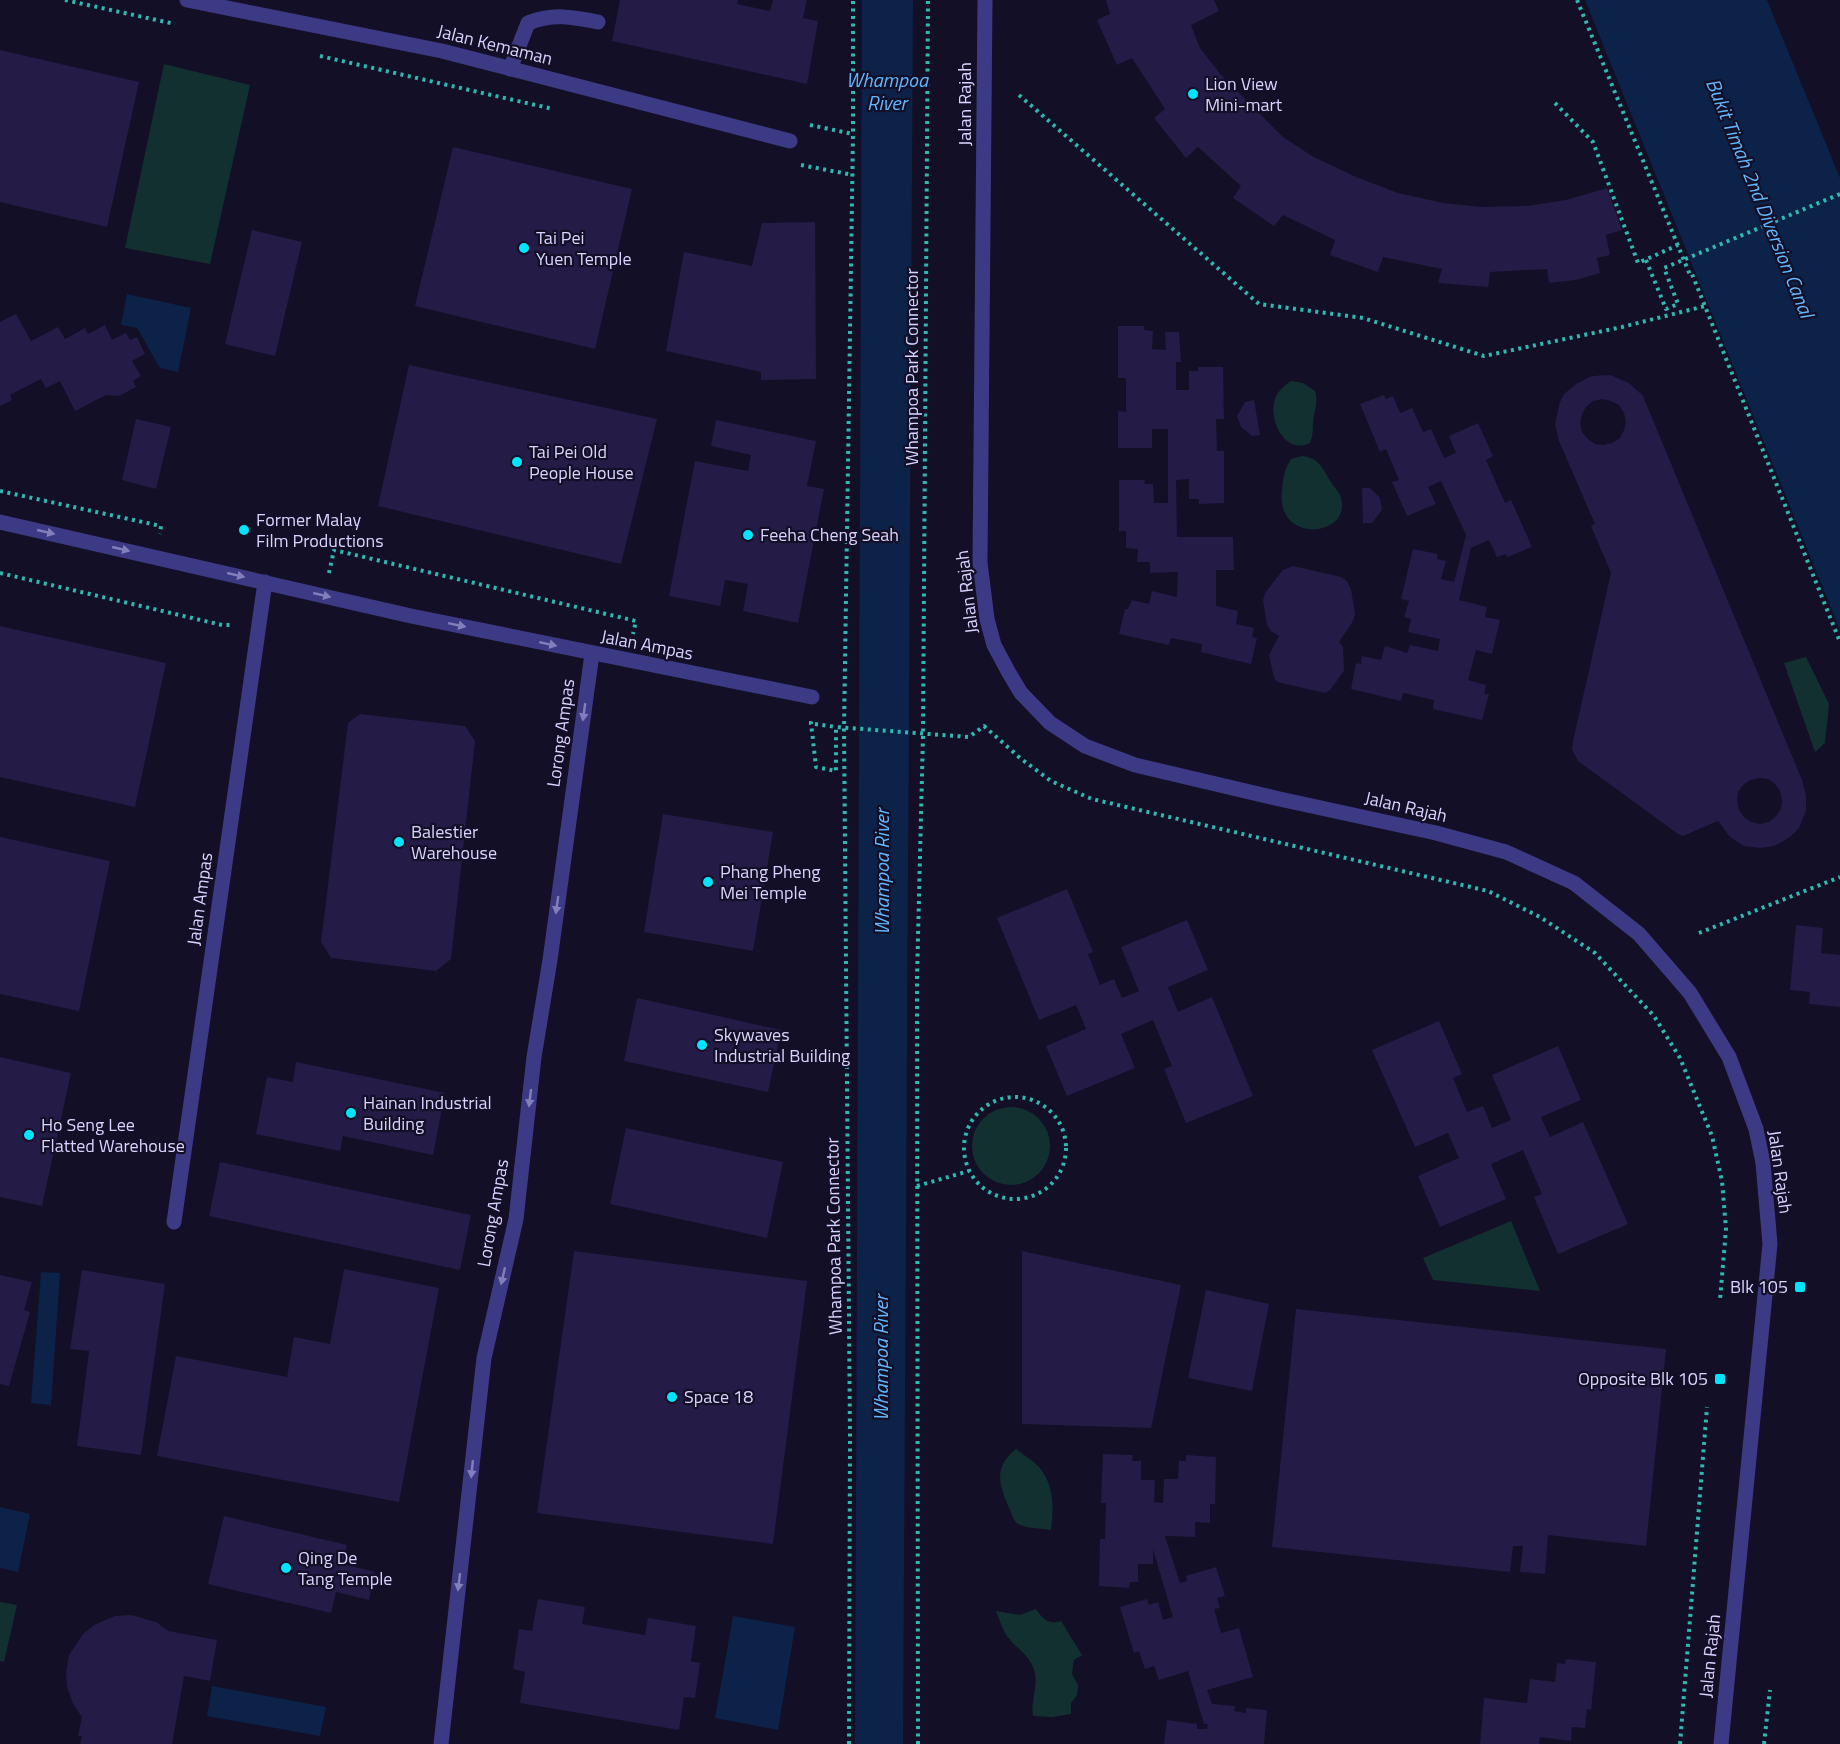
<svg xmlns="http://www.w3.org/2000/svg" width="1840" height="1744" font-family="'Titillium Web',sans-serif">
  <rect width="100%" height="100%" fill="#130f26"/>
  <!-- green -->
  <g fill="#12302f">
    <polygon points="164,64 250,85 210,264 125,248"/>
    <path d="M1291 381 1303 383 1315 391C1319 403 1314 410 1313 422 1313 430 1313 435 1310 443 1286 455 1270 423 1274 403 1275 393 1283 387 1291 381Z"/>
    <path d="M1302 456C1320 458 1322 468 1331 482 1334 487 1340 493 1341 498 1352 537 1275 545 1282 490 1283 479 1284 470 1291 459Z"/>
    <polygon points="1806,657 1829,704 1825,743 1815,752 1784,663"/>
    <circle cx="1011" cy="1146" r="39"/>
    <polygon points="1511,1221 1540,1291 1433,1280 1423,1258"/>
    <path d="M1016 1449C1023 1455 1033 1460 1039 1467 1054 1484 1054 1508 1051 1530 1041 1528 1027 1529 1018 1524 1013 1520 1012 1514 1009 1508 999 1484 993 1467 1016 1449Z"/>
    <polygon points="0,1602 17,1605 4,1662 0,1661"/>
    <path d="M1036 1609C1043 1619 1048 1625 1061 1621L1082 1655 1074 1660 1072 1674 1078 1685 1077 1695 1071 1703V1714L1052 1717 1033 1716C1030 1701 1039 1686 1034 1670 1029 1653 1013 1647 1005 1633 1001 1626 999 1618 996 1611L1020 1615Z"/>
  </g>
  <!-- water -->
  <g fill="#0c2248">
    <polygon points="862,0 913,0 903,1744 855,1744"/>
    <polygon points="1585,0 1767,0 1840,178 1840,630"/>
    <polygon points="127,294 191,308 178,372 160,368 137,328 121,325"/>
    <polygon points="41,1272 60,1273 51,1405 31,1403"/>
    <polygon points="0,1507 30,1514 18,1572 0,1568"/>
    <polygon points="733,1616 795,1627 778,1730 715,1718"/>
    <polygon points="212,1686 326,1707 320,1736 207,1716"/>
  </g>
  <!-- building -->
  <g fill="#241b47" fill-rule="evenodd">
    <polygon points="620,0 738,0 737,4 770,11 773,0 807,0 803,18 818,21 807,84 612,41"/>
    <polygon points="1106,0 1214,0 1219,11 1191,25 1200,48 1221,75 1283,137 1312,156 1356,177 1398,193 1443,203 1481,207 1527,206 1566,200 1607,188 1622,230 1606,235 1610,255 1597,258 1600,273 1576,280 1549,283 1547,269 1490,272 1488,287 1438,283 1442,269 1383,257 1378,272 1330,255 1335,240 1283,215 1274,226 1233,198 1241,186 1198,147 1186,158 1154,118 1165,109 1132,58 1117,65 1097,20 1110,14"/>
    <polygon points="0,50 139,82 107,227 0,202"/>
    <polygon points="453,147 632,189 595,349 415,306"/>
    <polygon points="815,222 816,379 761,380 761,372 666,351 684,252 752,266 762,223"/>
    <polygon points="252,230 302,242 275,356 225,344"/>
    <polygon points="16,314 31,341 58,327 65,339 85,328 88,334 105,325 112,340 126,333 130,340 137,337 145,354 132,361 141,376 133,381 136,387 119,396 106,395 75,411 60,381 46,388 41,379 10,395 12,400 0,406 0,322"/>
    <polygon points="1118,326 1144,326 1144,330 1153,331 1152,349 1166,350 1165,332 1179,332 1181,362 1176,362 1176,390 1189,390 1189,371 1198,371 1198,367 1223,367 1224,419 1216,419 1217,451 1224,451 1224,503 1199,504 1199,499 1189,499 1189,479 1176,480 1177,537 1233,537 1234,570 1216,570 1216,606 1238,611 1236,624 1254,628 1252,637 1257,638 1251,664 1201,652 1202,644 1171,638 1169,645 1119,634 1125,609 1128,609 1132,600 1149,604 1152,591 1177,597 1178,572 1150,573 1150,562 1137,562 1138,549 1126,548 1126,531 1119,531 1119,480 1145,480 1144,484 1153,484 1154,503 1168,503 1168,429 1152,429 1152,448 1118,448 1118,411 1126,412 1126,378 1118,378"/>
    <polygon points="409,365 657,419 621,564 378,506"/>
    <path d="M1610 375 1629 383 1643 396 1802 780 1806 795V811L1799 828 1790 837 1774 846 1760 848 1744 846 1730 837 1718 821 1683 836 1678 834 1578 761 1572 749 1573 741 1611 573 1591 526 1595 524 1559 441 1555 424 1560 402 1564 394 1576 384 1592 376ZM1602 399 1611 401 1619 405 1624 413 1626 422 1624 430 1620 438 1612 443 1604 445 1595 444 1588 439 1582 432 1580 423 1582 414 1586 407 1593 401ZM1759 778 1768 779 1775 784 1780 791 1782 800 1781 809 1776 816 1769 822 1760 824 1751 822 1744 817 1739 810 1737 801 1738 792 1743 785 1750 780Z"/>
    <polygon points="1384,395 1386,399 1393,396 1400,413 1412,408 1423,432 1431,429 1444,458 1456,453 1449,436 1478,423 1493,456 1486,460 1505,503 1511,500 1532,547 1507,557 1506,554 1497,557 1489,540 1471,548 1459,600 1487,607 1485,617 1500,620 1492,654 1476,650 1468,680 1486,685 1484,694 1489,694 1482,720 1433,709 1434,700 1403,693 1401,701 1351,689 1356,663 1361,664 1362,656 1381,660 1385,646 1407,653 1410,645 1438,651 1440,639 1408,632 1411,619 1404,617 1409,601 1401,599 1413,549 1438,554 1437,559 1446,561 1441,579 1454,582 1466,535 1441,481 1428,487 1436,504 1407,516 1392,482 1399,480 1386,449 1380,452 1360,404"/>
    <polygon points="1254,400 1260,435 1252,436 1241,427 1237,416 1245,402"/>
    <polygon points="136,419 171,427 156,489 122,480"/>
    <polygon points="716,420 816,441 807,486 824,489 798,623 743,611 748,584 725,580 720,606 669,596 695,461 748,471 751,455 711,446"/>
    <polygon points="1362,488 1370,488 1380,498 1382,510 1372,523 1363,523"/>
    <polygon points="1293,566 1341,577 1347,581 1351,589 1355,614 1353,621 1339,642 1343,647 1344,671 1330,690 1325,693 1277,682 1274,678 1269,655 1279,636 1271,631 1267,625 1263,600 1265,593 1283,570"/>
    <polygon points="0,626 166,663 135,807 0,777"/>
    <polygon points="360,714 465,726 475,741 451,959 436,971 331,958 321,942 348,723"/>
    <polygon points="663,814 773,832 753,951 644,932"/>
    <polygon points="0,837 110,861 79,1011 0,994"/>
    <polygon points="1067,889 1093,952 1088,954 1100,985 1114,979 1122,998 1139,991 1121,947 1187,920 1208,970 1168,987 1178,1012 1212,997 1253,1096 1186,1123 1164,1069 1172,1066 1153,1020 1121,1034 1135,1068 1067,1096 1046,1046 1086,1029 1076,1005 1039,1020 997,918"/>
    <polygon points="1796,925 1823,928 1821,953 1840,955 1840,1007 1809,1004 1810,992 1790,990"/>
    <polygon points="637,998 781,1030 768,1092 624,1061"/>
    <polygon points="1439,1021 1462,1074 1453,1078 1467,1112 1483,1106 1492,1128 1511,1120 1492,1075 1558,1046 1581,1100 1541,1117 1550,1137 1583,1122 1628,1224 1558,1254 1534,1197 1542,1194 1523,1150 1491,1164 1506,1199 1440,1227 1418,1176 1459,1158 1448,1133 1415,1147 1372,1050"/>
    <polygon points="0,1057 71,1073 42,1206 0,1197"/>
    <polygon points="296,1062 445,1093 433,1155 343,1136 340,1151 256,1134 267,1077 293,1082"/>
    <polygon points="626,1128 783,1162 767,1238 610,1204"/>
    <polygon points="220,1162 471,1215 460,1270 209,1216"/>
    <polygon points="574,1251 807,1281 773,1544 537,1513"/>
    <polygon points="1022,1251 1181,1285 1151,1428 1022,1424"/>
    <polygon points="344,1269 439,1288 399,1502 157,1456 176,1356 287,1377 294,1337 330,1344"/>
    <polygon points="82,1270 165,1284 141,1455 77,1446 89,1351 70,1349"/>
    <polygon points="0,1275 32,1282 24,1310 30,1312 9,1386 0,1384"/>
    <polygon points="1206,1290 1269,1304 1252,1391 1188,1378"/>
    <polygon points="1296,1309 1666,1349 1646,1546 1548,1535 1545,1574 1520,1572 1523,1546 1513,1546 1510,1572 1272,1547"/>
    <polygon points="1103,1454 1133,1455 1132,1461 1141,1461 1141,1480 1155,1480 1154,1502 1163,1503 1164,1479 1178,1479 1179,1461 1186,1461 1186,1455 1216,1457 1215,1504 1210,1504 1210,1523 1195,1522 1195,1537 1165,1536 1180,1583 1187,1581 1186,1576 1216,1567 1225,1596 1217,1598 1220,1608 1214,1609 1221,1633 1239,1628 1253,1677 1207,1690 1212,1704 1235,1706 1234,1711 1246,1713 1246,1708 1267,1710 1264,1744 1164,1744 1167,1720 1197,1724 1197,1729 1207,1729 1208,1724 1204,1724 1188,1671 1159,1680 1154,1666 1145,1669 1139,1651 1134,1653 1120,1607 1147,1599 1149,1605 1158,1602 1163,1620 1173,1617 1153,1549 1153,1564 1138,1564 1138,1582 1130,1582 1129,1588 1099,1586 1100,1539 1105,1539 1106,1503 1101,1503"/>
    <polygon points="224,1516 347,1545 343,1564 375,1572 369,1600 336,1592 331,1613 208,1584"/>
    <polygon points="538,1599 585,1607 582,1624 645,1635 648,1618 696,1626 691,1661 700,1663 695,1698 684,1697 679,1730 520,1703 525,1672 513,1669 519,1629 532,1631"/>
    <polygon points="131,1615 156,1622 168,1631 217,1640 210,1681 184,1676 172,1744 80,1744 82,1736 78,1736 82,1717 73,1704 67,1687 66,1673 69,1655 83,1634 94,1625 115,1616"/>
    <polygon points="1566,1659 1596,1662 1591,1710 1587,1709 1585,1728 1572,1727 1571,1741 1540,1737 1539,1744 1480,1744 1484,1698 1527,1703 1530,1679 1555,1682 1557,1663 1565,1664"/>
  </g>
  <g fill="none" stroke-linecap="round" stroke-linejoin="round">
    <!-- path -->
    <g stroke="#2fb8b0" stroke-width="4" stroke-dasharray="3 4.5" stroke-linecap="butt">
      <polyline points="65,0 175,24"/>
      <polyline points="1577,0 1690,275 1692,274 1840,642"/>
      <polyline points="320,56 553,109"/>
      <polyline points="1019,95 1259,304 1363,318 1484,356 1622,327 1705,306"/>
      <polyline points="1555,103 1593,142 1638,263 1678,245"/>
      <polyline points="810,125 853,134"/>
      <polyline points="801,165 853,175"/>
      <polyline points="0,491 161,526 160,534"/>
      <polyline points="0,573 222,625 233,625"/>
      <polyline points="329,573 334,550 636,621 633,634"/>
      <polyline points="809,723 811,723 816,767 836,771 836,727 969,737 984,726 1020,758 1051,781 1092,799 1488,891 1540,917 1595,953 1654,1016 1680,1058 1712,1136 1722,1181 1726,1229 1720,1300"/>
      <polyline points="815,724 836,727"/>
      <polyline points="1699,933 1840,877"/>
      <circle cx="1015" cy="1148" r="51"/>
      <polyline points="917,1186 969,1171"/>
      <polyline points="849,1744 850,1436 844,729 853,134 853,0"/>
      <polyline points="918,1744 917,978 923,735 928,0"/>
      <polyline points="1680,1744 1707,1407"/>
      <polyline points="1764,1744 1770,1690"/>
    </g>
    <!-- lane -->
    <g stroke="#3d3a85" stroke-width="15">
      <path d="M510 69 528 23C552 13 573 17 598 22"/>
      <polyline points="174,1222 265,582"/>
    </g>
    <!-- street -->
    <g stroke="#3d3a85" stroke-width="15">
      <polyline points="187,0 442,51 790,141"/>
      <polyline points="985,0 980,563 987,619 994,645 1009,673 1021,693 1050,723 1085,746 1135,765 1275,798 1436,833 1506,852 1574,883 1639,934 1690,993 1729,1057 1756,1129 1763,1163 1770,1244 1721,1744"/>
      <polyline points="0,522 411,616 812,697"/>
      <polyline points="441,1744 484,1358 516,1219 534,1057 550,960 592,654"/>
    </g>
    <!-- path-bridge -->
    <polyline stroke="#2fb8b0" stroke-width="4" stroke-dasharray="3 4.5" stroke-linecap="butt" points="1646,260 1666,309 1678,304 1664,268 1840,194"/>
  </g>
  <!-- one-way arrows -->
  <defs><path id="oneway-solid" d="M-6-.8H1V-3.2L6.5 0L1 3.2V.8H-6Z" transform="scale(1.5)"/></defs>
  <g fill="#837fbc">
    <use href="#oneway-solid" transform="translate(46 532) rotate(13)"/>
    <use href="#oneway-solid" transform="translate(121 549) rotate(13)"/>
    <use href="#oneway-solid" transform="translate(236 575) rotate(13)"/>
    <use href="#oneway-solid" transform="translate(322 595) rotate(13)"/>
    <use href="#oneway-solid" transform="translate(457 625) rotate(12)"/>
    <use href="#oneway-solid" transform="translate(548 644) rotate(12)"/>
    <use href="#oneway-solid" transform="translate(584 712) rotate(98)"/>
    <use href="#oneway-solid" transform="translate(557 905) rotate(98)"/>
    <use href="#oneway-solid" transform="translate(530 1098) rotate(97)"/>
    <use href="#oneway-solid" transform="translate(503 1276) rotate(103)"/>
    <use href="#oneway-solid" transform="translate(472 1469) rotate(96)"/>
    <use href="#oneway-solid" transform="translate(459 1582) rotate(97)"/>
  </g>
  <!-- markers -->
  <g fill="#00e5ff" stroke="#130f26" stroke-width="2">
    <circle cx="1193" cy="94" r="6"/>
    <circle cx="524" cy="248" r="6"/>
    <circle cx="517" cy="462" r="6"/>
    <circle cx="244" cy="530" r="6"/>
    <circle cx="748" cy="535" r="6"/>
    <circle cx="399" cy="842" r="6"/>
    <circle cx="708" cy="882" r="6"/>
    <circle cx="702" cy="1045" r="6"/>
    <circle cx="351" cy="1113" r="6"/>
    <circle cx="29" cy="1135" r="6"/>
    <rect x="1794" y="1281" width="12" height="12" rx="3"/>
    <rect x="1714" y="1373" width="12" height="12" rx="3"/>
    <circle cx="672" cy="1397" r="6"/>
    <circle cx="286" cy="1568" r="6"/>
  </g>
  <g text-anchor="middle" stroke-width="4.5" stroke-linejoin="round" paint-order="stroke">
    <!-- street labels -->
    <g font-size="18" fill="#d9d4ff" stroke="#130f26">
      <text transform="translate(495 45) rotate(14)" y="6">Jalan Kemaman</text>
      <text transform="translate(965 104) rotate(-90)" y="6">Jalan Rajah</text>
      <text transform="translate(912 367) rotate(-90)" y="6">Whampoa Park Connector</text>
      <text transform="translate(967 592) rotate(-97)" y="6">Jalan Rajah</text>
      <text transform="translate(647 645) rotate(11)" y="6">Jalan Ampas</text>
      <text transform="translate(561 733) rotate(-82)" y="6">Lorong Ampas</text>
      <text transform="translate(1406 807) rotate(13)" y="6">Jalan Rajah</text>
      <text transform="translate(200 899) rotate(-82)" y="6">Jalan Ampas</text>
      <text transform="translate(1780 1172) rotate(82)" y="6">Jalan Rajah</text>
      <text transform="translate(493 1213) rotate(-80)" y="6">Lorong Ampas</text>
      <text transform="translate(834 1236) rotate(-91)" y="6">Whampoa Park Connector</text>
      <text transform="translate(1710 1656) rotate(-84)" y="6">Jalan Rajah</text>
    </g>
    <!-- poi labels -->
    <g font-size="18" fill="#d9d4ff" stroke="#130f26" text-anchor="start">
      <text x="1205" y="90">Lion View<tspan x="1205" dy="21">Mini-mart</tspan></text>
      <text x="536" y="244">Tai Pei<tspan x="536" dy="21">Yuen Temple</tspan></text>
      <text x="529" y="458">Tai Pei Old<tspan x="529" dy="21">People House</tspan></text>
      <text x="256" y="526">Former Malay<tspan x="256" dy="21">Film Productions</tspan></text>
      <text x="760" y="541">Feeha Cheng Seah</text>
      <text x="411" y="838">Balestier<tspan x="411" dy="21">Warehouse</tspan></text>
      <text x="720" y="878">Phang Pheng<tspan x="720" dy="21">Mei Temple</tspan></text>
      <text x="714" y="1041">Skywaves<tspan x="714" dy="21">Industrial Building</tspan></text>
      <text x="363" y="1109">Hainan Industrial<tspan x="363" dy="21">Building</tspan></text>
      <text x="41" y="1131">Ho Seng Lee<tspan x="41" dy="21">Flatted Warehouse</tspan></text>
      <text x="1788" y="1293" text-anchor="end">Blk 105</text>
      <text x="1708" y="1385" text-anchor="end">Opposite Blk 105</text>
      <text x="684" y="1403">Space 18</text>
      <text x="298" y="1564">Qing De<tspan x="298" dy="21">Tang Temple</tspan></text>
    </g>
    <!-- water labels -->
    <g font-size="20" font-style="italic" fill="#62b6ff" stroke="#130f26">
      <text x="887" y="87">Whampoa<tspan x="887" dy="23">River</tspan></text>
      <text transform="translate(1760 198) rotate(68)" y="7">Bukit Timah 2nd Diversion Canal</text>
      <text transform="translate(882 872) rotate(-90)" y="7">Whampoa River</text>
      <text transform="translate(881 1358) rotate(-90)" y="7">Whampoa River</text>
    </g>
  </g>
</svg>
